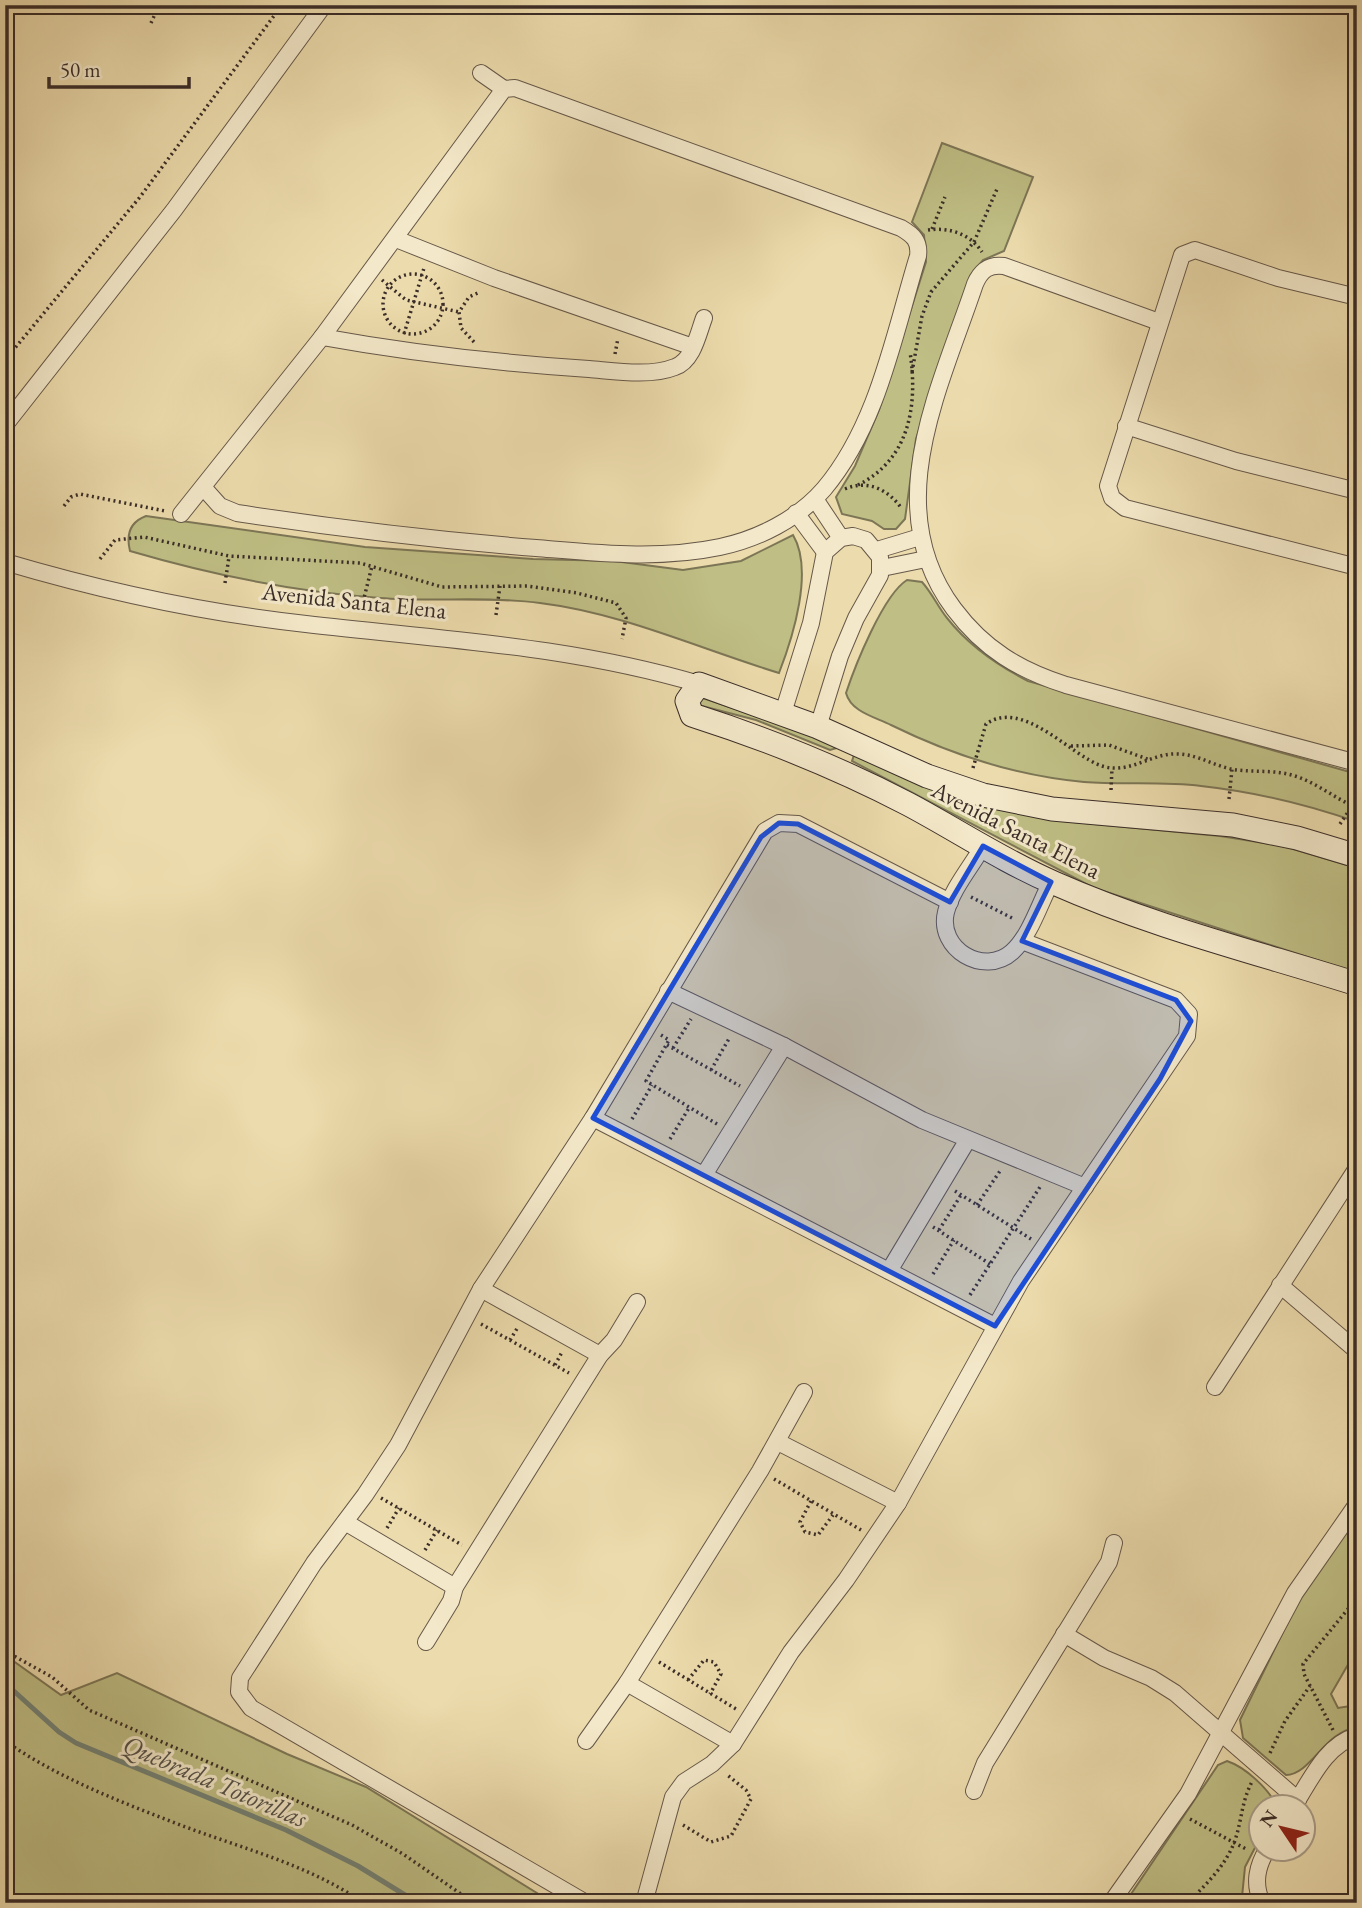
<svg xmlns="http://www.w3.org/2000/svg" width="1362" height="1908" font-family="'EB Garamond',serif">
  <rect width="100%" height="100%" fill="#ecdbac"/>
  <filter id="stains"><feTurbulence type="fractalNoise" baseFrequency=".00286" numOctaves="4"/><feColorMatrix values="0 0 0 0 .2 0 0 0 0 .09 0 0 0 0 .02 0 0 0 .5 -.17"/></filter>
  <radialGradient id="worn" r=".72"><stop offset=".6" stop-color="#630" stop-opacity="0"/><stop offset="1" stop-color="#630" stop-opacity=".3"/></radialGradient>
  <!-- green -->
  <g fill="#bfbe84" stroke="#7c7656" stroke-width="2">
    <polygon points="942,143 1033,177 1004,251 983,260 970,276 916,439 905,519 896,529 884,529 872,521 842,514 836,497 855,466 879,410 926,262 924,235 912,222"/>
    <path d="M146 516 365 547 533 559 614 561 683 570 741 561 793 535C814 570 793 637 779 673 700 649 622 613 540 603 487 596 433 602 380 598 295 592 212 575 130 551 126 535 130 522 146 516Z"/>
    <path d="M907 580 922 582C932 593 938 607 947 618 969 646 997 665 1028 681L1357 774V822C1306 804 1255 792 1201 786 1163 781 1123 785 1084 782 1017 776 952 755 891 725 875 717 851 712 846 693 855 666 883 595 907 580Z"/>
    <polygon points="700,697 833,742 837,748 830,750 756,720 702,706 697,703"/>
    <polygon points="854,755 1063,821 1220,836 1283,846 1357,868 1357,973 1094,888 852,761"/>
    <path d="M1357 1516V1649L1331 1694 1338 1708 1357 1705V1728C1325 1730 1311 1775 1286 1775L1243 1738 1240 1720 1301 1595Z"/>
    <polygon points="5,1655 61,1695 117,1673 287,1754 366,1787 553,1903 5,1903"/>
    <path d="M1227 1761C1245 1767 1268 1788 1276 1805L1260 1806V1838L1245 1867 1242 1897 1224 1903H1125L1218 1765Z"/>
  </g>
  <g fill="none" stroke-linecap="round" stroke-linejoin="round">
    <!-- stream -->
    <polyline stroke="#738276" stroke-width="5" points="5,1683 59,1732 76,1743 286,1830 358,1866 418,1903"/>
    <!-- street casing -->
    <g stroke="#665849" stroke-width="18">
      <g id="street">
        <polyline points="481,73 504,89"/>
        <polyline points="396,239 494,278 693,347"/>
        <polyline points="1357,297 1278,278 1195,250 1182,255 1108,486 1112,498 1125,508 1357,567"/>
        <path d="M1159 322 1004 266C989 264 981 270 975 284 940 389 878 508 954 609 984 649 1019 670 1066 685L1357 763"/>
        <path d="M322 337C410 353 499 363 589 369 614 371 650 377 675 367 693 361 698 334 704 318"/>
        <polyline points="5,425 174,210 324,5"/>
        <polyline points="1126,426 1236,461 1357,491"/>
        <polyline points="815,499 841,538"/>
        <polyline points="796,513 825,552"/>
        <path d="M181 514 322 337 504 89 515 88 901 228C913 235 920 241 918 256 894 334 878 425 824 489 798 519 758 539 720 547 658 560 597 553 536 548 435 540 336 528 237 513L220 506 203 487"/>
        <polyline points="877,550 920,537"/>
        <path d="M5 562C103 591 205 613 306 624 442 640 566 645 699 684"/>
        <polyline points="882,568 926,559"/>
        <polyline points="783,713 811,623 825,552 841,538 853,536 866,540 880,557 880,575 856,618 840,656 818,727"/>
        <path d="M983 846C971 867 952 889 946 912 937 949 984 977 1012 952 1030 936 1040 903 1051 882"/>
        <polyline points="668,991 784,1046 922,1120 1085,1187"/>
        <polyline points="593,1118 995,1326"/>
        <polyline points="704,1175 784,1046"/>
        <polyline points="889,1271 967,1141"/>
        <polyline points="1280,1285 1357,1351"/>
        <polyline points="481,1289 600,1355"/>
        <polyline points="1215,1387 1357,1168"/>
        <polyline points="778,1442 898,1503"/>
        <polyline points="345,1522 455,1587"/>
        <polyline points="1064,1634 1104,1658 1151,1678 1175,1693 1298,1800"/>
        <polyline points="426,1642 451,1601 455,1587 600,1355 614,1340 637,1302"/>
        <polyline points="627,1683 733,1744"/>
        <polyline points="586,1741 627,1683 760,1471 804,1392"/>
        <polyline points="974,1791 985,1763 1109,1562 1114,1543"/>
        <path d="M1294 1806C1310 1781 1326 1744 1357 1736"/>
        <polyline points="586,1903 251,1708 239,1692 240,1678 314,1563 365,1495 398,1445 481,1289 593,1118 765,831 779,823 798,824 950,902"/>
        <polyline points="644,1903 673,1797 684,1782 712,1764 733,1744 791,1652 846,1580 898,1503 1021,1281 1187,1036 1189,1014 1176,1000 1022,941"/>
        <polyline points="1111,1903 1188,1794 1295,1593 1357,1504"/>
        <path d="M1262 1903C1253 1883 1257 1866 1268 1848"/>
      </g>
    </g>
    <!-- secondary casing -->
    <g stroke="#3a2d28" stroke-width="25">
      <path id="secondary" d="M1357 856 1297 838 1233 825 1052 809 983 795 927 776 818 727 699 684 687 701 692 715C767 739 839 768 908 804 957 830 1003 861 1054 883 1151 926 1255 952 1357 984"/>
    </g>
    <!-- path -->
    <g stroke="#3a2d28" stroke-width="3.5" stroke-dasharray="2 3.5" stroke-linecap="butt">
      <polyline points="151,23 159,5"/>
      <polyline points="932,229 945,197"/>
      <path d="M928 230C950 227 970 234 982 252"/>
      <circle cx="413" cy="304" r="30"/>
      <polyline points="382,280 406,300 459,312"/>
      <polyline points="404,334 424,268"/>
      <polyline points="474,342 461,328 459,312 469,297 480,292"/>
      <polyline points="615,354 618,338"/>
      <polyline points="5,360 140,197 282,5"/>
      <polyline points="912,372 922,316 931,292 974,242 997,189"/>
      <path d="M858 485C910 459 918 405 910 352"/>
      <path d="M845 489C868 479 889 490 902 509"/>
      <polyline points="64,506 71,497 80,494 165,511"/>
      <polyline points="100,559 115,540 144,537 229,556 360,563 442,587 527,586 577,593 616,603 626,618 622,639"/>
      <polyline points="225,583 229,557"/>
      <polyline points="363,602 372,566"/>
      <polyline points="496,615 500,586"/>
      <polyline points="1071,746 1109,745 1150,760"/>
      <path d="M973 768 986 724C1023 698 1071 756 1102 766 1130 775 1152 752 1179 754 1198 755 1213 765 1231 769 1252 773 1274 769 1295 776 1317 783 1336 799 1357 808"/>
      <polyline points="1111,790 1112,768"/>
      <polyline points="1229,799 1232,769"/>
      <polyline points="1340,824 1352,806"/>
      <polyline points="971,897 1014,919"/>
      <polyline points="661,1035 669,1040 646,1081 717,1124"/>
      <polyline points="667,1045 740,1086"/>
      <polyline points="673,1048 691,1019"/>
      <polyline points="711,1070 730,1037"/>
      <polyline points="632,1119 652,1085"/>
      <polyline points="670,1139 689,1108"/>
      <polyline points="955,1191 1031,1239"/>
      <polyline points="977,1205 1000,1171"/>
      <polyline points="933,1227 990,1264"/>
      <polyline points="939,1230 961,1195"/>
      <polyline points="933,1274 954,1240"/>
      <polyline points="970,1295 1040,1187"/>
      <polyline points="481,1324 569,1373"/>
      <polyline points="510,1340 518,1327"/>
      <polyline points="555,1365 562,1352"/>
      <polyline points="774,1479 861,1530"/>
      <polyline points="381,1498 462,1545"/>
      <polyline points="811,1501 800,1522 805,1532 818,1535 833,1515"/>
      <polyline points="387,1528 399,1508"/>
      <polyline points="425,1550 437,1530"/>
      <polyline points="5,1651 52,1677 89,1710 352,1825 403,1854 474,1903"/>
      <polyline points="659,1662 736,1709"/>
      <polyline points="688,1680 704,1660 714,1662 721,1674 710,1694"/>
      <polyline points="1333,1730 1304,1674 1303,1664 1357,1598"/>
      <path d="M5 1741C60 1779 121 1802 183 1826 244 1849 309 1865 364 1903"/>
      <polyline points="1270,1753 1285,1721 1310,1686"/>
      <polyline points="1190,1819 1248,1850"/>
      <polyline points="683,1825 711,1842 731,1836 751,1799 746,1790 726,1774"/>
      <path d="M1187 1903C1205 1886 1225 1866 1234 1843 1242 1822 1241 1801 1253 1780"/>
    </g>
    <!-- street -->
    <use href="#street" stroke="#f3e8c9" stroke-width="16"/>
    <!-- secondary -->
    <use href="#secondary" stroke="#f3e8c9" stroke-width="23"/>
  </g>
  <!-- marked area -->
  <path fill="#1d4ed8" fill-opacity="0.2" stroke="#1d4ed8" stroke-width="5" stroke-linejoin="round" d="M779 823 798 824 950 902 983 846 1051 882 1022 941 1176 1000 1191 1021 1160 1079 995 1326 593 1118 761 837Z"/>
  <g text-anchor="middle" stroke-width="6" stroke-linejoin="round" paint-order="stroke">
    <!-- street labels -->
    <g font-size="24" fill="#3a2d28" stroke="#f3e8c9">
      <text transform="translate(354 601) rotate(6)" y="8">Avenida Santa Elena</text>
      <text transform="translate(1016 830) rotate(27)" y="8">Avenida Santa Elena</text>
    </g>
    <!-- water labels -->
    <g font-size="26" font-style="italic" fill="#525048" stroke="#f3e8c9">
      <text transform="translate(215 1781) rotate(23)" y="9">Quebrada Totorillas</text>
    </g>
  </g>
  <!-- margin -->
  <rect width="1362" height="1908" fill="none" stroke="#ecdbac" stroke-width="28"/>
  <rect x="7" y="7" width="1348" height="1894" fill="none" stroke="#3a2d28" stroke-width="3.5"/>
  <rect x="14" y="14" width="1334" height="1880" fill="none" stroke="#3a2d28" stroke-width="2"/>
  <!-- north arrow -->
  <g transform="translate(1282 1828) rotate(305)"><circle r="33" fill="#f3e8c9" stroke="#a99d89" stroke-width="2"/>
  <path d="M0-5L12 26L0 18L-12 26Z" fill="#8f2418"/>
  <text y="-10" font-size="19" font-weight="bold" text-anchor="middle" fill="#3a2d28">N</text>
  </g>
  <!-- scale -->
  <path d="M49 77v10h140v-10" fill="none" stroke="#3a2d28" stroke-width="3.5"/>
  <text x="60" y="77" font-size="21" fill="#3a2d28" stroke="#f3e8c9" stroke-width="5" paint-order="stroke">50 m</text>
  <rect width="100%" height="100%" filter="url(#stains)"/>
  <rect width="100%" height="100%" fill="url(#worn)"/>
</svg>
